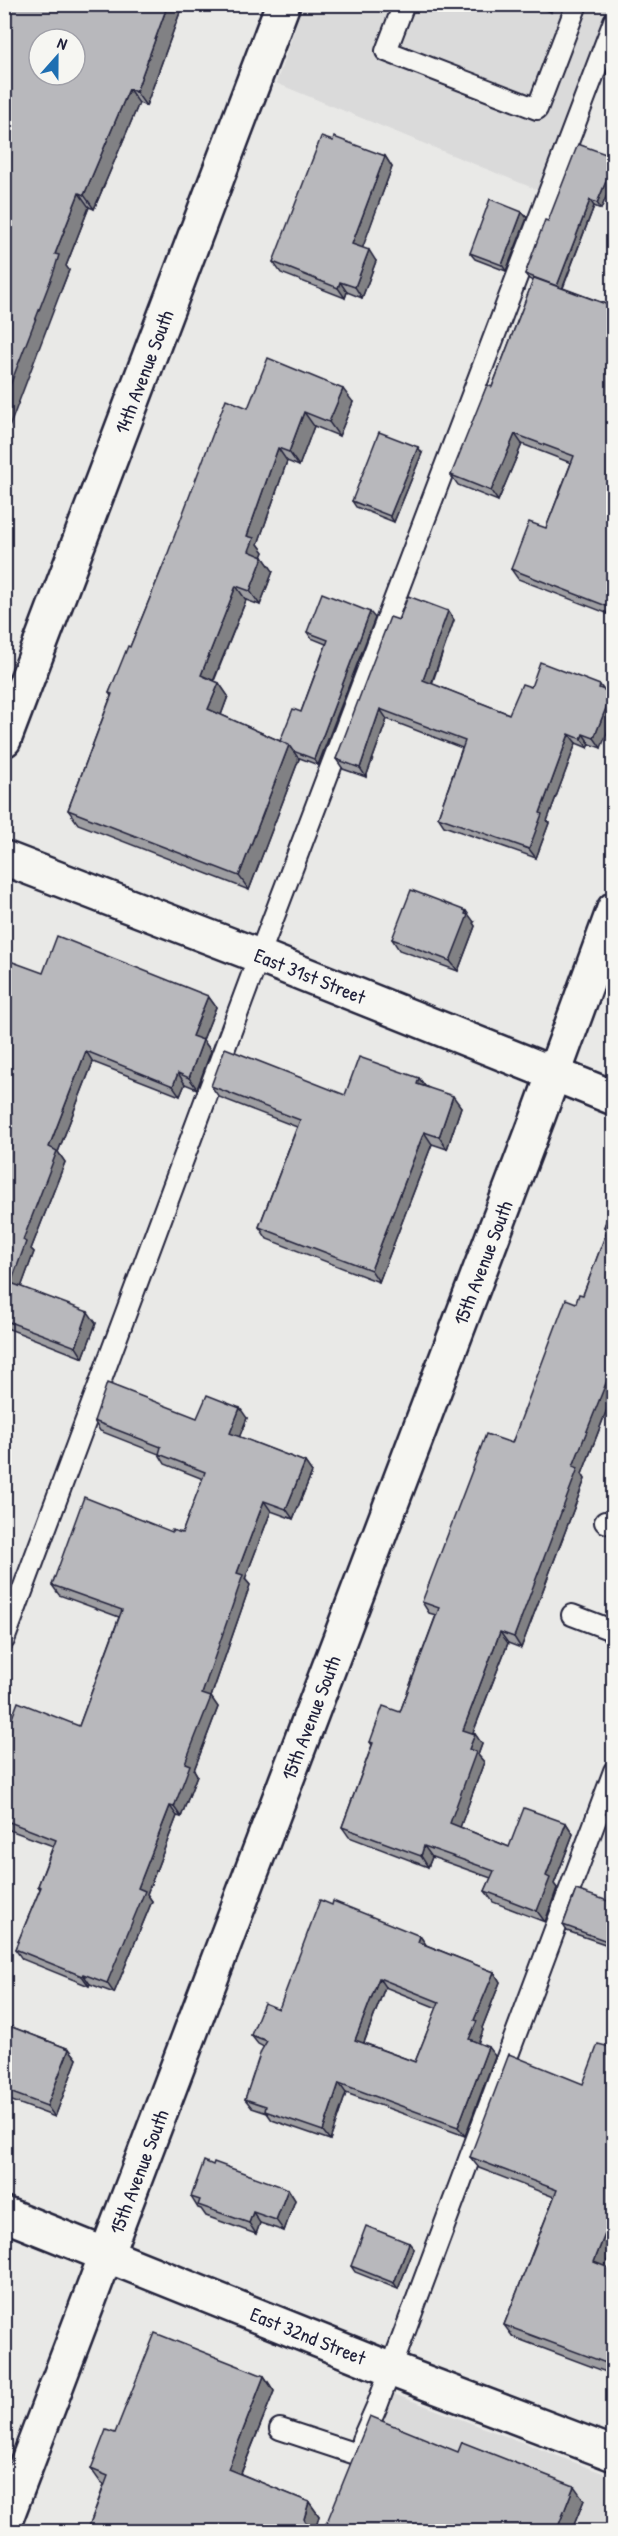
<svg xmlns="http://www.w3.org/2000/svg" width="618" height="2536" font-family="'Patrick Hand',sans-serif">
  <rect width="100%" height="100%" fill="#e9e9e7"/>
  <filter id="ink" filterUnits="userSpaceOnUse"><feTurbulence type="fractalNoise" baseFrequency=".0167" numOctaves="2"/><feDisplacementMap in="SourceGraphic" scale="12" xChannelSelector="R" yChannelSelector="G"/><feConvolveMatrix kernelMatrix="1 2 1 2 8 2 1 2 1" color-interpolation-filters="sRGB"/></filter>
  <g filter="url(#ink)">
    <!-- built -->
    <g fill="#dadada">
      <polygon points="303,5 613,5 613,47 555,197 276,83"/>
      <polygon points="381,2389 613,2477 613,2531 327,2532"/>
    </g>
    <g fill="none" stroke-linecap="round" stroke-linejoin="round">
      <!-- lane casing -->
      <g stroke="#22223b" stroke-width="24">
        <g id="lane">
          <polyline points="404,4 386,51 537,109 577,4"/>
          <polyline points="605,1522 614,1525"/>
          <polyline points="572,1615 614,1631"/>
          <polyline points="4,1640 259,956 614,21"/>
          <polyline points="280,2429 356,2454"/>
          <polyline points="362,2440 377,2406 614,1771"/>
        </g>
      </g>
      <!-- street casing -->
      <g stroke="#22223b" stroke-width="38">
        <g id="street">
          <polyline points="4,740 283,4"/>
          <polyline points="4,2214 390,2369 614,2454"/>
          <polyline points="4,2524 538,1117 614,909"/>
        </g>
      </g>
      <!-- secondary casing -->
      <g stroke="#22223b" stroke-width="38">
        <polyline id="secondary" points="4,858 259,956 614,1098"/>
      </g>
      <!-- lane -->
      <use href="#lane" stroke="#f6f6f2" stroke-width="20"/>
      <!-- street -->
      <use href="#street" stroke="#f6f6f2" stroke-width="33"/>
      <!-- secondary -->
      <use href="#secondary" stroke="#f6f6f2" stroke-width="33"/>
    </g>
    <!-- wall -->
    <g fill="#9e9ea2" stroke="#22223b" stroke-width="1.5" fill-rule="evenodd">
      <polygon points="4,4 183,4 146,106 139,103 94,209 89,207 66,266 69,270 62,288"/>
      <polygon points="530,4 554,4 551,12"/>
      <polygon points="333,141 385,156 392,167 362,248 376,261 362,298 347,292 345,298 281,273 273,262"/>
      <polygon points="614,157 614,178 601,209 594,206 563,288 614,307 614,616 518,579 511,569 546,528 571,463 522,444 498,501 458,485 451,475 492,387 533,281 529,279 525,274 548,221"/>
      <polygon points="522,212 527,218 506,271 475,259 470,253"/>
      <polygon points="353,402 339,436 314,426 299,466 287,461 258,544 264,552 262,556 273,571 260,605 246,600 214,681 219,683 228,696 221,715 280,741 301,712 326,644 311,638 307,632 375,618 318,765 297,757 299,759 249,890 78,824 68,810 111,696 109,693 130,647 165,561 248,408"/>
      <polygon points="422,453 394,522 356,507 352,501"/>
      <polygon points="448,611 454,620 432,684 509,714 531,687 600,685 603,689 601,748 590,744 588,748 576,743 547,821 549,823 536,858 444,826 438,817 462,748 387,719 366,777 343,769 336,759 399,620"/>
      <polygon points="474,922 473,923 475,926 458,971 399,950 392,939"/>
      <polygon points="43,973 208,996 216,1007 203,1040 211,1051 197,1089 185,1084 180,1096 93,1062 58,1152 65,1162 31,1249 34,1252 21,1287 96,1323 83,1358 4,1327 4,975"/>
      <polygon points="419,1078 425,1086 461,1107 447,1149 432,1144 379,1282 267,1239 259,1227 297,1127 219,1097 211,1086 345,1095"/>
      <polygon points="614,1201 614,1391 582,1474 585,1479 521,1648 508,1643 473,1733 475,1734 482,1744 478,1755 484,1762 460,1827 509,1847 566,1823 573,1834 554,1884 557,1888 545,1922 493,1902 485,1891 491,1878 432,1857 428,1867 349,1837 342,1827 372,1745 370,1742 400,1712 436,1615 429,1613 422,1602 512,1443 576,1303 583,1295 607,1231 604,1227"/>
      <polygon points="197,1418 247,1418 239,1437 305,1462 312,1472 293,1519 271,1511 245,1579 250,1585 211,1697 218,1707 194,1770 197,1775 181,1817 177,1816 147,1894 152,1901 114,1993 90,1984 89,1986 22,1959 15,1949 40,1889 38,1886 53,1846 4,1828 4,1739 79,1726 119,1617 59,1595 52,1585 172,1532 182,1533 203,1479 165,1464 159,1454 100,1431 94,1421"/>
      <polygon points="614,1794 614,1821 610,1820 606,1814"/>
      <polygon points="576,1890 611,1946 567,1931 563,1925"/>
      <path d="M420 1936 426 1945 494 1972 500 1982 482 2028 483 2030 478 2043 495 2056 465 2136 346 2093 330 2140 272 2120 267 2113 252 2108 245 2099 264 2047 258 2044 251 2035 279 2009ZM385 1987 437 2008 415 2062 364 2043Z"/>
      <polygon points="4,2024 69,2049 77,2059 55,2117 4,2098"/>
      <polygon points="614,2048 614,2243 605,2267 614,2270 614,2375 513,2337 504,2325 554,2197 479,2168 470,2157 583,2084"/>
      <polygon points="288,2189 295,2200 284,2231 260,2223 256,2234 206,2216 201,2209 198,2208 191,2197"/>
      <polygon points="409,2243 414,2249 398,2289 355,2272 351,2266"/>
      <polygon points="264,2376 274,2391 241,2474 309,2502 319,2516 315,2529 323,2528 458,2452 584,2500 571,2532 87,2532 104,2485 101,2483 91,2469 115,2433"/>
    </g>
    <!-- shaded-wall -->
    <g fill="#818184" stroke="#22223b" stroke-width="1.5">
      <polygon points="168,4 183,4 146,106 136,92"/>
      <polygon points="545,4 554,4 551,12"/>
      <polygon points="129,89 139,103 94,209 84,195"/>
      <polygon points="385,156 392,167 360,255 352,244"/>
      <polygon points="614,162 614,178 601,209 597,203"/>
      <polygon points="79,193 89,207 66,266 69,270 62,288 4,441 4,401 55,254"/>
      <polygon points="590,200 594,206 561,292 557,286"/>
      <polygon points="522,212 527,218 506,271 502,265"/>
      <polygon points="369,250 376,261 362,298 355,287"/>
      <polygon points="340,282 347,292 345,298 338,288"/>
      <polygon points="343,389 353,402 339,436 329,422"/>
      <polygon points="304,412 314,426 299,466 289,452"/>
      <polygon points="515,434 522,444 498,501 491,491"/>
      <polygon points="4,445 9,451 4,462"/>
      <polygon points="418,447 422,453 394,522 390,516"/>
      <polygon points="278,448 287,461 258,544 264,552 259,565 249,551 247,536"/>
      <polygon points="263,557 273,571 260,605 250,591"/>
      <polygon points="236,586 246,600 210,689 201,675"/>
      <polygon points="614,594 614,613 609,607"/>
      <polygon points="448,611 454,620 429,690 423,680"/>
      <polygon points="370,612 375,618 318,765 314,759"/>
      <polygon points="219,683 228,696 218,723 208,709"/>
      <polygon points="612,693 614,695 614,716 601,748 594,738"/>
      <polygon points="380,709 387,719 366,777 360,768"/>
      <polygon points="569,734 576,743 547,821 549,823 536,858 529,849 540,813"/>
      <polygon points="583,734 590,744 588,748 581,739"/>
      <polygon points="289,745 299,759 249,890 239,876"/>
      <polygon points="466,911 474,922 473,923 475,926 458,971 450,961"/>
      <polygon points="208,996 216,1007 200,1047 192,1036"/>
      <polygon points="203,1040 211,1051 197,1089 189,1078"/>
      <polygon points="86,1051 93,1062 58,1152 65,1162 31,1249 34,1252 19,1293 11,1283 49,1147"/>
      <polygon points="178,1073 185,1084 180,1096 173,1086"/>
      <polygon points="419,1078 427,1089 417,1084"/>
      <polygon points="453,1096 461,1107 447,1149 439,1137"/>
      <polygon points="424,1132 432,1144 379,1282 371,1270"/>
      <polygon points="88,1312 96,1323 83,1358 76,1347"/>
      <polygon points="613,1363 614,1391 582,1474 585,1479 521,1648 514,1637 573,1466"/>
      <polygon points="240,1408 247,1418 237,1443 230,1433"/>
      <polygon points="305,1462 312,1472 293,1519 286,1509"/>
      <polygon points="264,1501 271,1511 245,1579 250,1585 211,1697 218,1707 194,1770 197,1775 181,1817 174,1807 202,1694 237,1573"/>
      <polygon points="500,1632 508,1643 470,1740 463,1730"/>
      <polygon points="475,1734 482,1744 478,1755 484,1762 458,1833 450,1823 469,1749"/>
      <polygon points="170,1806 177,1816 147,1894 152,1901 114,1993 107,1983 138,1888"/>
      <polygon points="566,1823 573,1834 554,1884 557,1888 545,1922 537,1911 546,1876"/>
      <polygon points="424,1846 432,1857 428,1867 421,1856"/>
      <polygon points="614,1921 614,1938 611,1946 607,1941"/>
      <polygon points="420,1936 427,1946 418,1942"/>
      <polygon points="494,1972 500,1982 482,2028 483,2030 476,2049 469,2039 474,2020"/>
      <polygon points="83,1974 90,1984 89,1986 82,1976"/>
      <polygon points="379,1978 385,1987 361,2050 355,2040"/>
      <polygon points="488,2047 495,2056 465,2136 458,2127"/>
      <polygon points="69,2049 77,2059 55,2117 47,2106"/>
      <polygon points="339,2083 346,2093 330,2140 323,2131"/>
      <polygon points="288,2189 295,2200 284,2231 276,2220"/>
      <polygon points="614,2211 614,2243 602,2274 594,2262"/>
      <polygon points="253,2212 260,2223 256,2234 249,2223"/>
      <polygon points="409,2243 414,2249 398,2289 394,2283"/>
      <polygon points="264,2376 274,2391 237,2483 228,2469"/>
      <polygon points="574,2486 584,2500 571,2532 556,2532"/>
      <polygon points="309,2502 319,2516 315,2532 307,2525 304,2519"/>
    </g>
    <!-- building -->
    <g fill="#b8b8bc" stroke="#22223b" stroke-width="1.5" fill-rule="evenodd">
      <path d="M4 4H168L136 92 129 89 84 195 79 193 55 254 59 255 53 274 4 401ZM39 39H75V75H39Z"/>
      <polygon points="321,137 333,141 334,137 385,156 352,244 369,250 355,287 340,282 338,288 273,262"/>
      <polygon points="578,144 614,157 614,162 597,203 590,200 557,286 525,274 545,220 548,221"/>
      <polygon points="490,199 522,212 502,265 470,253"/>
      <polygon points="534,278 614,307 614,594 609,607 511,569 529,522 546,528 574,456 515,434 491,491 451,475 487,385 492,387"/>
      <polygon points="268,358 343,389 329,422 304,412 289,452 278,448 247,536 254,538 249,551 263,557 250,591 236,586 201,675 219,683 208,709 289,745 239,876 68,810 112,694 109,693 128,646 130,647 165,561 226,399 248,408"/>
      <polygon points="379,432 418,447 390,516 352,501"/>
      <polygon points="322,593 370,612 314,759 293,751 289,745 280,741 293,709 301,712 328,640 307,632"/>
      <polygon points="408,596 448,611 423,680 509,714 522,684 531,687 540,662 600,685 599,688 612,693 594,738 583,734 581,739 569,734 540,813 542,814 529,849 438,817 465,741 380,709 360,768 336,759 390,617 399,620"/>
      <polygon points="411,890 466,911 465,914 468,915 450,961 392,939"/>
      <polygon points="57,936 208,996 192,1036 203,1040 189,1078 178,1073 173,1086 86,1051 49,1147 57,1151 23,1240 26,1242 11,1283 88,1312 76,1347 4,1320 4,975 10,961 43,973"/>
      <polygon points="225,1048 345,1095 359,1057 419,1078 417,1084 453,1096 439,1137 424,1132 371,1270 259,1227 300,1120 211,1086"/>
      <polygon points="614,1201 614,1363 573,1466 578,1468 514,1637 500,1632 463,1730 475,1734 469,1749 476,1752 450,1823 509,1847 524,1808 566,1823 546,1876 550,1878 537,1911 485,1891 494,1871 424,1846 421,1856 342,1827 373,1743 370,1742 383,1706 400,1712 439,1608 422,1602 486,1434 512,1443 566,1299 576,1303 579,1294 583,1295 608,1228 604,1227"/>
      <polygon points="107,1383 197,1418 207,1395 240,1408 230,1433 305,1462 286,1509 264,1501 237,1573 243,1575 202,1694 211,1697 185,1763 190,1765 174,1807 170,1806 138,1888 145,1891 107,1983 83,1974 82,1976 15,1949 41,1887 38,1886 56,1840 4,1820 4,1739 18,1702 79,1726 122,1610 52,1585 84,1497 172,1532 172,1530 182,1533 205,1472 159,1454 161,1447 94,1421"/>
      <polygon points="614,1794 614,1817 606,1814"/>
      <polygon points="576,1890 614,1903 614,1921 607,1941 563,1925"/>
      <path d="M320 1900 332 1905 333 1901 420 1936 418 1942 494 1972 474 2020 477 2021 469 2039 488 2047 458 2127 339 2083 323 2131 265 2111 266 2106 245 2099 261 2051 267 2041 251 2035 264 2003 279 2009ZM379 1978 439 2002 415 2062 355 2040Z"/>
      <polygon points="4,2024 69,2049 47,2106 4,2090"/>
      <polygon points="598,2044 614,2048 614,2211 594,2262 614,2270 614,2366 504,2325 557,2190 470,2157 509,2054 583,2084"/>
      <polygon points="204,2161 213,2165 214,2162 288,2189 276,2220 253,2212 249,2223 198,2205 200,2200 191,2197"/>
      <polygon points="366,2226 409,2243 394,2283 351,2266"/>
      <polygon points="155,2333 264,2376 228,2469 309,2502 304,2519 307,2525 312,2529 323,2528 327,2522 370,2416 458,2452 462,2442 574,2486 556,2532 87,2532 108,2476 91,2469 106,2430 115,2433"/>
    </g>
  </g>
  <g text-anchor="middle" stroke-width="5" stroke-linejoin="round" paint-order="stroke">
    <!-- street labels -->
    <g font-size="20" fill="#22223b" stroke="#f6f6f2">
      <text transform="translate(144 372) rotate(-69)" y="7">14th Avenue South</text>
      <text transform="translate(310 976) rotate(22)" y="7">East 31st Street</text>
      <text transform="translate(483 1263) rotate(-69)" y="7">15th Avenue South</text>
      <text transform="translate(311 1718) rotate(-69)" y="7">15th Avenue South</text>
      <text transform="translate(139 2172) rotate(-69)" y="7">15th Avenue South</text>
      <text transform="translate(308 2336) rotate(22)" y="7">East 32nd Street</text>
    </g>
  </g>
  <!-- margin -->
  <rect width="618" height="2536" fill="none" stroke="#f6f6f2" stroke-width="24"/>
  <rect x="12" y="12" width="594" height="2512" fill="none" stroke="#22223b" stroke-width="2" filter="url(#ink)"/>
  <!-- north arrow -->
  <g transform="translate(57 57) rotate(21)"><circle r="28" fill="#f6f6f2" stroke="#a1a1a9" stroke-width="1.5"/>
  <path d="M0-4.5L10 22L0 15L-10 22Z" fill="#1f6fb2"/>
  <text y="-9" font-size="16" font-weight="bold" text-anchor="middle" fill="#22223b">N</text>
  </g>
</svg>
